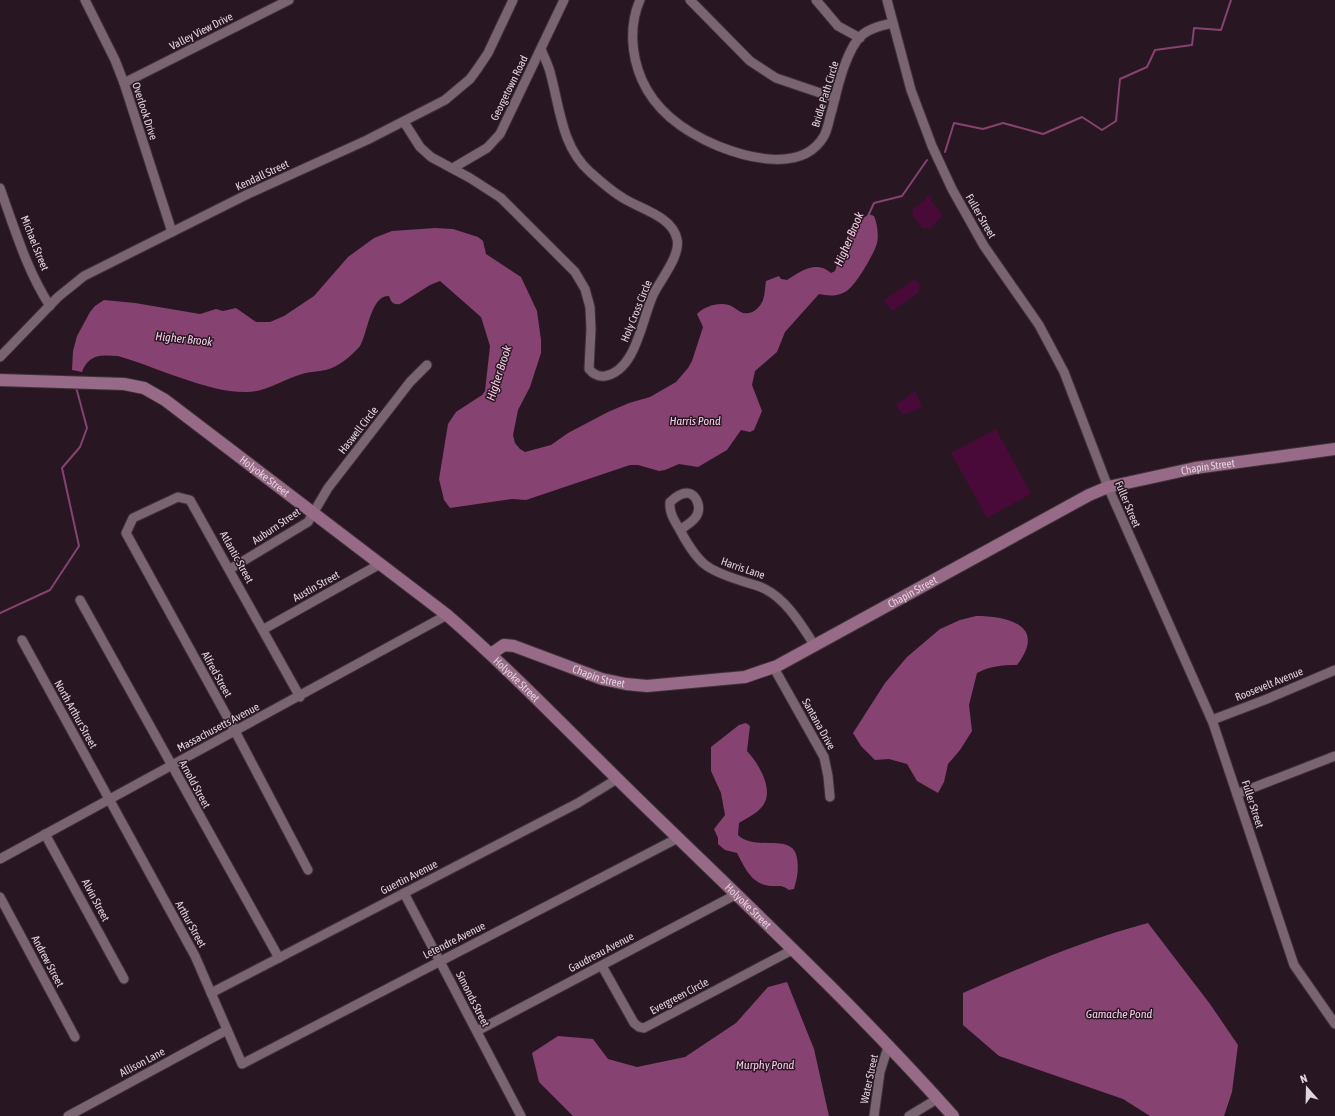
<svg xmlns="http://www.w3.org/2000/svg" width="1335" height="1116" font-family="'Asap Condensed',sans-serif">
  <rect width="100%" height="100%" fill="#281722"/>
  <!-- green -->
  <g fill="#490a39">
    <polygon points="927,195 932,196 931,201 941,213 941,217 931,228 923,228 913,216 912,210 926,199"/>
    <polygon points="915,279 920,285 918,293 892,311 884,300"/>
    <polygon points="915,391 922,407 903,415 896,405"/>
    <polygon points="996,429 1031,494 987,518 951,453"/>
  </g>
  <!-- water -->
  <g fill="#864270">
    <path d="M869 214 874 216C877 223 879 235 877 243 874 254 857 283 848 290 839 297 828 296 819 294L785 332 777 352 755 371 752 385 762 411 754 430 750 432 741 430 727 450 698 467 679 464 665 470 659 471 638 465H630L526 500 512 499 450 508 444 500 439 479 448 424 456 412 482 395 485 391 490 346 481 317 440 281 430 285 400 304C393 305 391 302 389 296 371 294 367 335 360 346 354 353 343 363 334 367 325 372 312 371 302 374 284 379 266 392 247 392 208 393 157 367 118 356 101 355 89 354 82 372L72 370 73 351 77 336 90 312 95 306 104 300 135 303 200 314 216 309 223 311 236 308 256 322H270L284 316 314 296 348 257 374 238 392 231 435 228 453 229 478 237 483 241 486 254 521 277 537 311 541 340V353L530 387 518 410 513 435 515 443 520 449 525 452 551 445 568 433 608 412 629 403 650 397 676 382 688 368 692 361 703 327 697 314C705 306 718 302 729 305 734 307 738 311 743 313 752 315 760 308 763 300 765 294 765 287 766 281L779 276 781 279 787 280C801 271 816 260 831 273L835 271C843 248 847 228 869 214Z"/>
    <path d="M976 616C1009 616 1047 626 1017 665 1002 665 990 666 977 673L969 705 972 731 960 750 948 764 944 782 938 793 917 781 907 764 889 759 875 760 861 746 853 733 885 683 907 657 940 629 960 620Z"/>
    <path d="M746 723 750 726 747 751C759 764 777 793 760 809 754 815 745 819 739 823L738 835C755 852 793 832 797 858 799 869 797 879 794 889L789 890C783 885 779 886 771 886 752 885 745 868 737 853L725 850 718 844V838L714 829 725 815 721 793 711 771V747L739 725Z"/>
    <path d="M1148 923 1210 1004 1238 1045 1232 1092 1224 1116H1150L1123 1099 999 1056 963 1025V993C1024 966 1084 940 1148 923Z"/>
    <polygon points="787,982 814,1049 829,1116 573,1116 539,1082 532,1053 558,1036 593,1039 608,1059 637,1067 685,1057 736,1023 768,987"/>
  </g>
  <g fill="none" stroke-linecap="round" stroke-linejoin="round">
    <!-- stream -->
    <g stroke="#864270" stroke-width="2">
      <polyline points="945,152 954,123 983,129 1003,123 1043,134 1082,117 1102,130 1116,121 1120,79 1147,67 1155,50 1192,45 1194,28 1221,30 1231,0"/>
      <polyline points="868,216 874,203 902,196 927,160"/>
      <polyline points="0,613 50,590 79,546 62,468 80,447 87,428 76,387"/>
    </g>
    <!-- minor casing -->
    <g stroke="#3e3139" stroke-width="11">
      <g id="minor">
        <polyline points="85,0 115,60 124,83 172,232"/>
        <path d="M640 0C629 25 631 55 642 80 656 112 687 133 718 146 748 158 803 173 824 136 828 129 829 119 832 110 837 90 846 49 862 35 870 28 883 25 893 23"/>
        <polyline points="690,0 750,61 776,78 835,98"/>
        <polyline points="816,0 838,26 860,38"/>
        <polyline points="887,0 911,90 932,146 952,189 984,246 1039,325 1064,372 1108,487 1213,723 1294,965 1335,1024"/>
        <polyline points="124,83 289,0"/>
        <path d="M404 122 420 147 431 157 470 178 501 198 575 272 585 289 590 307 591 329 589 369C593 374 598 377 605 376 637 370 642 317 654 293 661 279 681 255 677 239 672 216 640 209 623 198 611 191 600 181 590 172 561 146 560 107 550 72 548 64 544 57 541 49"/>
        <polyline points="453,168 487,148 500,134 564,0"/>
        <path d="M0 188C14 227 27 271 50 306"/>
        <polyline points="0,357 58,297 84,276 248,194 367,140 445,100 470,79 478,68 488,53 513,0"/>
        <path d="M680 530C685 526 691 523 695 518 702 510 698 494 687 493 680 493 675 498 670 502 669 514 675 521 681 532 699 565 707 570 742 581 750 584 758 585 765 589 787 600 802 626 815 646"/>
        <polyline points="230,569 308,522 328,488 410,382 427,365"/>
        <polyline points="80,600 279,958"/>
        <polyline points="264,629 380,564"/>
        <polyline points="22,640 195,956 242,1064 678,838"/>
        <polyline points="774,668 824,757 828,776 830,797"/>
        <polyline points="300,697 190,500 178,497 133,518 126,533 235,731 308,870"/>
        <polyline points="1212,720 1267,699 1335,670"/>
        <polyline points="1237,794 1335,756"/>
        <polyline points="45,834 124,979"/>
        <polyline points="0,859 447,615"/>
        <polyline points="404,893 521,1116"/>
        <polyline points="0,897 75,1037"/>
        <polyline points="602,966 634,1023 639,1027 644,1028 794,949"/>
        <polyline points="211,993 578,803 617,779"/>
        <polyline points="477,1031 737,894"/>
        <polyline points="68,1116 227,1030"/>
        <polyline points="874,1116 880,1072 888,1047"/>
        <polyline points="909,1116 937,1099"/>
      </g>
    </g>
    <!-- major casing -->
    <g stroke="#3e3139" stroke-width="14">
      <g id="major">
        <path id="s1" d="M0 380 124 384 144 388 165 400 447 615C516 675 580 743 645 806 750 908 856 1007 953 1116"/>
        <path id="s2" d="M491 654 504 645 514 646 602 679 626 684 647 686 745 677 777 666 1089 495 1108 487 1195 468 1335 449"/>
      </g>
    </g>
    <!-- minor -->
    <use href="#minor" stroke="#7a6471" stroke-width="9"/>
    <!-- major -->
    <use href="#major" stroke="#976a87" stroke-width="12"/>
  </g>
  <g text-anchor="middle" stroke-width="3" stroke-linejoin="round" paint-order="stroke">
    <!-- street labels -->
    <g font-size="11" fill="#e2d5dd" stroke="#281722">
      <text transform="translate(201 31) rotate(-27)" y="4">Valley View Drive</text>
      <text transform="translate(509 88) rotate(-64)" y="4">Georgetown Road</text>
      <text transform="translate(825 94) rotate(-73)" y="4">Bridle Path Circle</text>
      <text transform="translate(145 111) rotate(72)" y="4">Overlook Drive</text>
      <text transform="translate(262 175) rotate(-25)" y="4">Kendall Street</text>
      <text transform="translate(981 216) rotate(60)" y="4">Fuller Street</text>
      <text transform="translate(35 243) rotate(68)" y="4">Michael Street</text>
      <text transform="translate(636 311) rotate(-68)" y="4">Holy Cross Circle</text>
      <text transform="translate(358 430) rotate(-52)" y="4">Haswell Circle</text>
      <text dy="4" stroke="none"><textPath href="#s2" startOffset="776">Chapin Street</textPath></text>
      <text dy="4" stroke="none"><textPath href="#s1" startOffset="294">Holyoke Street</textPath></text>
      <text transform="translate(1128 504) rotate(67)" y="4">Fuller Street</text>
      <text transform="translate(276 526) rotate(-34)" y="4">Auburn Street</text>
      <text transform="translate(237 557) rotate(61)" y="4">Atlantic Street</text>
      <text transform="translate(743 568) rotate(19)" y="4">Harris Lane</text>
      <text transform="translate(316 586) rotate(-29)" y="4">Austin Street</text>
      <text dy="4" stroke="none"><textPath href="#s2" startOffset="452">Chapin Street</textPath></text>
      <text transform="translate(217 674) rotate(61)" y="4">Alfred Street</text>
      <text dy="4" stroke="none"><textPath href="#s2" startOffset="116">Chapin Street</textPath></text>
      <text dy="4" stroke="none"><textPath href="#s1" startOffset="618">Holyoke Street</textPath></text>
      <text transform="translate(1269 684) rotate(-22)" y="4">Roosevelt Avenue</text>
      <text transform="translate(76 714) rotate(61)" y="4">North Arthur Street</text>
      <text transform="translate(819 724) rotate(61)" y="4">Santana Drive</text>
      <text transform="translate(218 727) rotate(-28)" y="4">Massachusetts Avenue</text>
      <text transform="translate(195 784) rotate(61)" y="4">Arnold Street</text>
      <text transform="translate(1253 804) rotate(72)" y="4">Fuller Street</text>
      <text transform="translate(409 877) rotate(-27)" y="4">Guertin Avenue</text>
      <text transform="translate(96 900) rotate(62)" y="4">Alvin Street</text>
      <text dy="4" stroke="none"><textPath href="#s1" startOffset="942">Holyoke Street</textPath></text>
      <text transform="translate(191 924) rotate(61)" y="4">Arthur Street</text>
      <text transform="translate(454 940) rotate(-27)" y="4">Letendre Avenue</text>
      <text transform="translate(601 952) rotate(-28)" y="4">Gaudreau Avenue</text>
      <text transform="translate(48 961) rotate(62)" y="4">Andrew Street</text>
      <text transform="translate(679 996) rotate(-28)" y="4">Evergreen Circle</text>
      <text transform="translate(473 999) rotate(63)" y="4">Simonds Street</text>
      <text transform="translate(142 1062) rotate(-28)" y="4">Allison Lane</text>
      <text transform="translate(869 1079) rotate(-78)" y="4">Water Street</text>
    </g>
    <!-- water labels -->
    <g font-size="12" font-style="italic" fill="#f6cde6" stroke="#281722">
      <text transform="translate(849 239) rotate(-67)" y="4">Higher Brook</text>
      <text transform="translate(184 339) rotate(6)" y="4">Higher Brook</text>
      <text transform="translate(499 373) rotate(-72)" y="4">Higher Brook</text>
      <text x="695" y="425">Harris Pond</text>
      <text x="1119" y="1018">Gamache Pond</text>
      <text x="765" y="1069">Murphy Pond</text>
    </g>
  </g>
  <!-- north arrow -->
  <g transform="translate(1307 1088) rotate(340)" stroke="#281722" stroke-width="3" paint-order="stroke">
  <path d="M0-3L7 15L0 10L-7 15Z" fill="#e2d5dd"/>
  <text y="-6" font-size="11" font-weight="bold" text-anchor="middle" fill="#e2d5dd">N</text>
  </g>
</svg>
